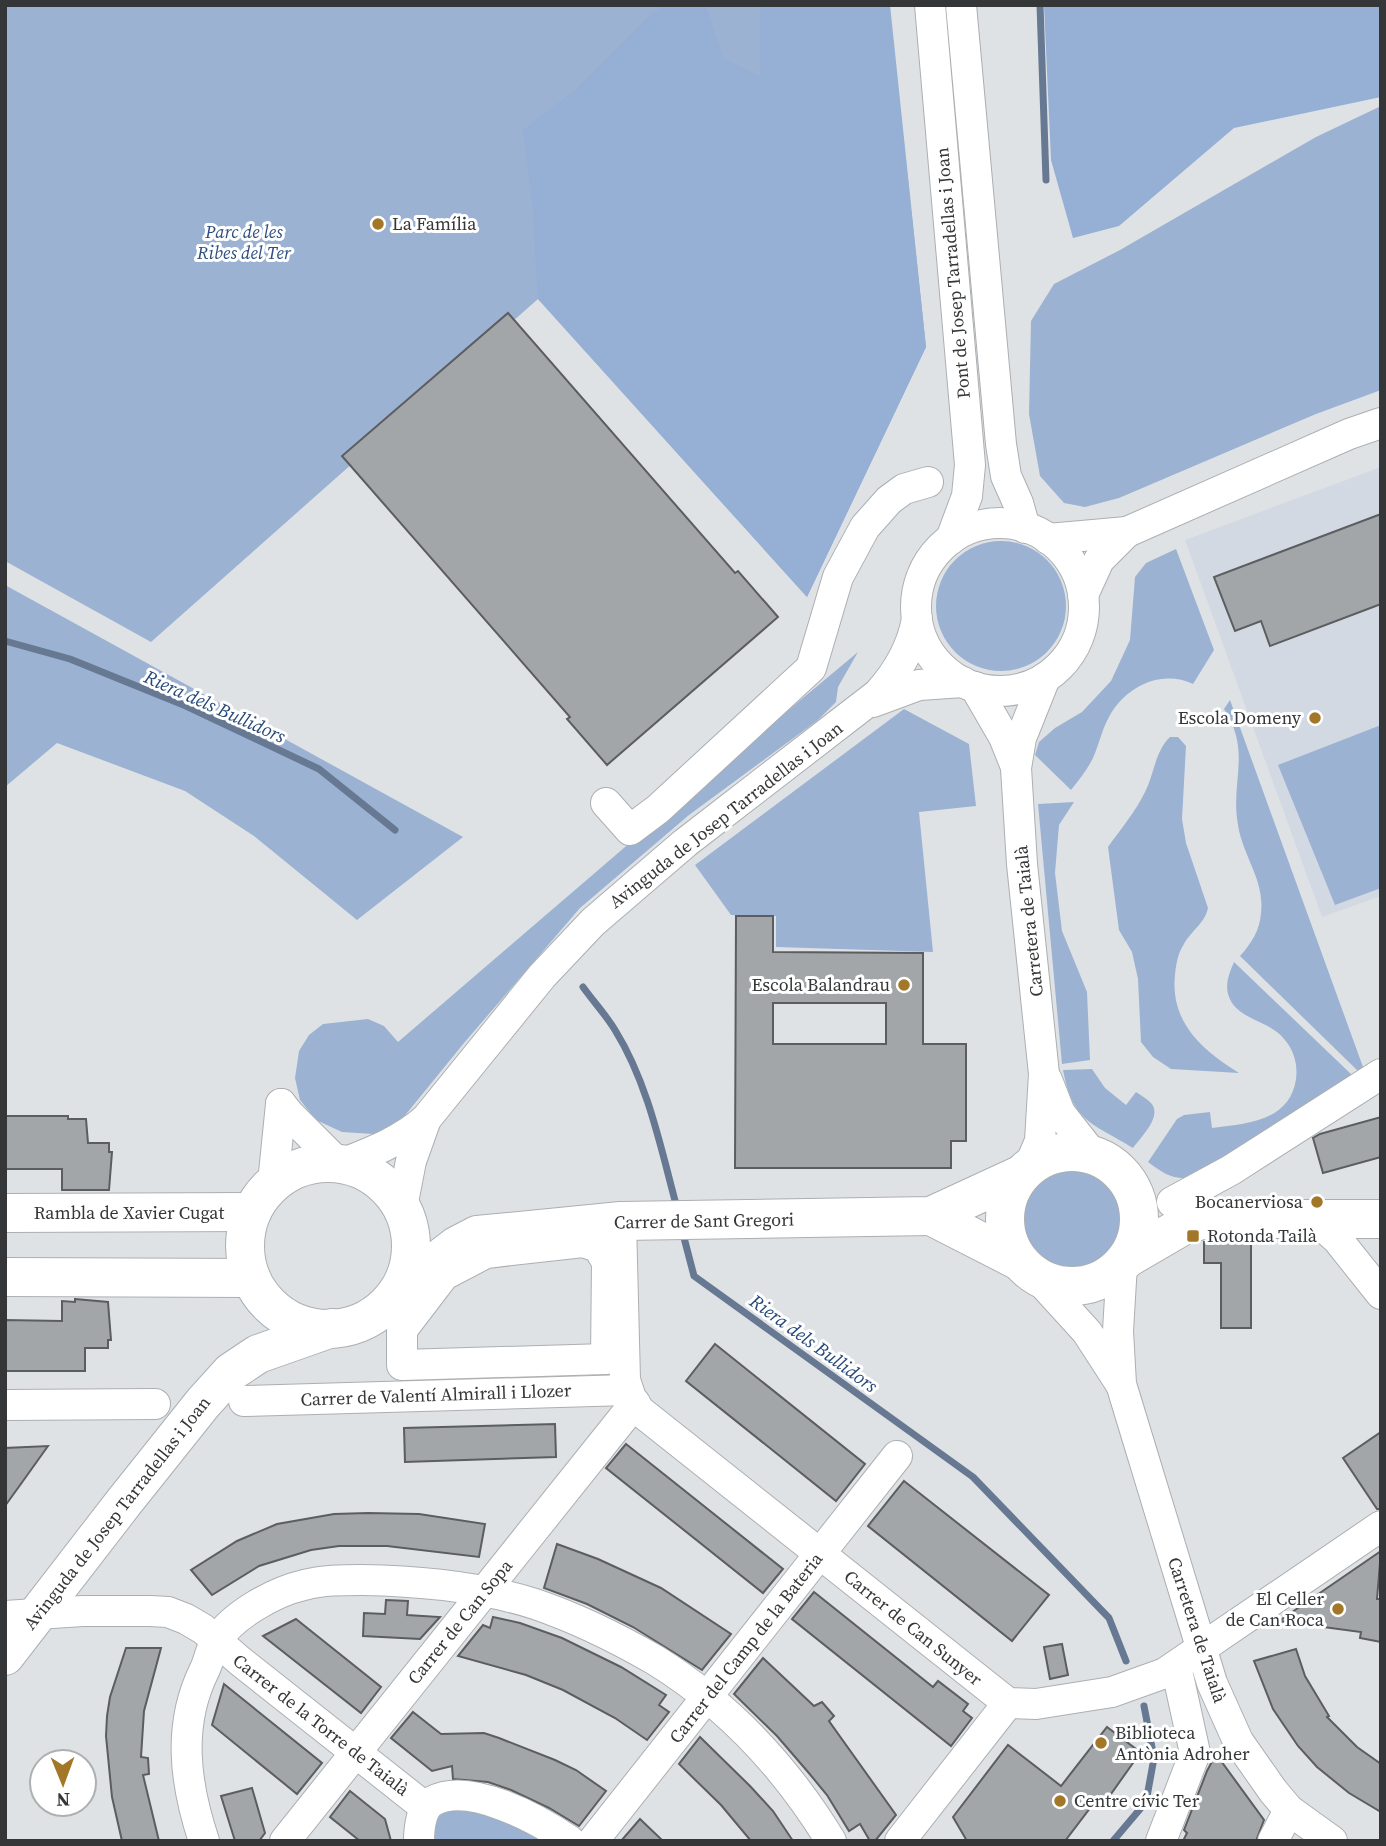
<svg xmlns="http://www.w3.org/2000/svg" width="1386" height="1846" font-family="'Source Serif 4',serif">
  <rect width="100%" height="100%" fill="#dfe2e5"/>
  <!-- built -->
  <polygon fill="#d2d9e3" points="1381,467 1381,896 1322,917 1185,540"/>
  <!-- green -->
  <g fill="#9bb2d3">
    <polygon points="5,5 889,5 926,347 807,597 538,299 151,642 5,561"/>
    <polygon points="1381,106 1381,390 1316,414 1119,498 1085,507 1064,503 1040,476 1029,414 1031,321 1054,284 1120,250 1316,137"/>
    <circle cx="1001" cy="606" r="65"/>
    <path d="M1176 549 1214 650 1193 684C1161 669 1125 687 1109 717 1102 729 1099 745 1093 758 1087 770 1079 780 1071 790L1035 755 1039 742 1055 728 1082 712 1111 681 1130 640 1135 577 1146 563Z"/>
    <polygon points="5,585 463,837 357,920 254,836 185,791 57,743 5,787"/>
    <polygon points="858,652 838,687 836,702 818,720 689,815 580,908 464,1043 398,1124 373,1134 342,1132 316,1120 300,1100 295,1078 299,1051 309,1035 323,1024 368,1019 384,1026 398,1042 646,829"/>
    <path d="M1230 700 1363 1067 1358 1071 1240 956C1251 944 1260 930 1261 913 1265 880 1243 857 1238 825 1230 781 1252 752 1224 709Z"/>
    <polygon points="904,709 969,744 976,806 919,812 933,952 776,947 776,916 731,915 695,865"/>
    <polygon points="1381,725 1381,888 1335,905 1278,765"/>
    <path d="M1170 737H1178L1186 746 1182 819 1186 843 1208 908C1205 923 1191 931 1184 944 1178 953 1176 964 1175 975 1170 1022 1202 1050 1239 1073L1171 1069 1153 1057 1141 1042 1138 979 1132 952 1119 930 1108 847C1120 830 1136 811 1145 792 1154 775 1155 751 1170 737Z"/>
    <polygon points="1074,802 1059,825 1055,873 1062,931 1087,992 1090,1060 1062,1064 1038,804"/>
    <path d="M1234 962 1352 1075 1195 1177C1174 1181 1164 1174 1148 1162L1177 1119 1184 1115 1210 1112 1212 1128C1247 1124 1290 1121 1296 1079 1298 1065 1294 1050 1284 1039 1271 1022 1245 1021 1232 1003 1223 989 1228 976 1234 962Z"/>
    <path d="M1092 1069 1105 1088 1126 1105 1136 1092C1141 1095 1147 1099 1151 1103 1163 1116 1141 1137 1133 1148 1093 1123 1073 1123 1063 1070Z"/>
    <circle cx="1073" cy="1218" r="55"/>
    <path d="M467 1805 555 1841H429C434 1813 441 1813 467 1805Z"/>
  </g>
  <!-- forest -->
  <g fill="#96afd4">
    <polygon points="665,5 706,5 723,59 760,76 760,5 890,5 926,347 807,597 538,299 532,199 523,130 575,90 651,14"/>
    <polygon points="1044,5 1381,5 1381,97 1234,128 1119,226 1073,238 1051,160"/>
  </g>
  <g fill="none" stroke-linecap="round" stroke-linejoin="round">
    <!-- stream -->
    <g stroke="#677892" stroke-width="7">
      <polyline points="1040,5 1046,180"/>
      <polyline points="5,641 70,659 186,706 319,769 395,830"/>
      <path d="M583 987C593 1001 606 1015 615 1030 648 1083 661 1149 677 1208"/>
      <polyline points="682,1230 694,1276 973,1477 1109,1618 1126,1661"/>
      <polyline points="1113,1841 1146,1802 1154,1758 1144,1706"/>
    </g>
  </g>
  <!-- building -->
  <g fill="#a3a6a9" stroke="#5b5d60" stroke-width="2" fill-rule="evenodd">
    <polygon points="508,313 735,573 738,571 778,617 607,765 567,719 570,717 342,456"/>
    <polygon points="1381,514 1381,604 1270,646 1261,621 1235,631 1214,577"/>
    <path d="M736 916H773V952L923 953V1044H966V1141H951V1168H735ZM773 1003H886V1044H773Z"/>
    <polygon points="5,1116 68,1116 68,1119 86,1119 88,1143 109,1143 109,1152 112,1152 109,1190 62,1190 62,1169 5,1169"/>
    <polygon points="1381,1117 1381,1157 1323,1173 1313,1138 1320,1134"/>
    <polygon points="1251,1241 1251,1328 1221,1328 1221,1263 1204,1263 1204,1242"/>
    <polygon points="75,1299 108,1302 111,1340 108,1340 108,1348 85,1348 85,1371 5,1371 5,1320 62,1321 62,1301 75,1302"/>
    <polygon points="715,1344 865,1464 836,1501 686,1381"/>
    <polygon points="555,1424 556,1457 405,1462 404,1428"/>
    <polygon points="1381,1432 1381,1509 1377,1509 1343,1458"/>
    <polygon points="626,1444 783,1569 763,1593 606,1468"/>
    <polygon points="48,1446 23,1481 5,1506 5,1448"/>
    <polygon points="904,1481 1049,1595 1012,1641 868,1526"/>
    <polygon points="368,1513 419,1514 485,1524 479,1557 387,1546 339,1546 311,1550 259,1566 212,1595 191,1570 237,1541 277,1524 334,1514"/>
    <polygon points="557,1544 598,1559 661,1588 731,1634 702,1670 633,1627 587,1604 544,1588"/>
    <polygon points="1381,1551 1377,1599 1381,1599 1381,1642 1360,1638 1361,1632 1279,1621"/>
    <polygon points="814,1592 933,1687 938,1681 968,1704 963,1711 972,1718 951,1746 792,1619"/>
    <polygon points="386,1600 408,1601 407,1615 440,1617 420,1639 363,1636 364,1613 385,1614"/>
    <polygon points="493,1617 520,1623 562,1638 621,1667 666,1695 659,1705 669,1712 647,1740 615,1718 563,1690 526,1675 458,1656 483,1625 490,1628"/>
    <polygon points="296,1619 381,1687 361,1713 263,1636"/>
    <polygon points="1062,1644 1068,1675 1050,1679 1044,1647"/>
    <polygon points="126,1648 161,1648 144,1711 141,1757 148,1758 149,1774 143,1775 159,1841 122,1841 112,1797 106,1736 107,1716 110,1697"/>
    <polygon points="1296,1649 1305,1676 1329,1716 1327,1717 1357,1747 1381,1764 1381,1812 1349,1793 1317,1767 1298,1746 1273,1709 1254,1661"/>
    <polygon points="763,1658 814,1706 822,1702 834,1716 829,1721 896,1815 875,1841 870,1841 860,1824 849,1831 827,1795 808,1772 777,1736 734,1694"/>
    <polygon points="224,1684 322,1763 297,1794 212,1725"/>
    <polygon points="413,1712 441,1734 484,1733 499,1738 555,1760 576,1770 606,1791 579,1826 549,1808 511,1790 488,1782 453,1779 452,1766 432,1771 391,1738"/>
    <polygon points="1107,1727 1136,1749 1128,1759 1133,1763 1101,1808 1094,1803 1065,1841 967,1841 953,1817 1008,1745 1061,1786"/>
    <polygon points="700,1737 750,1786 773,1811 793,1841 751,1841 721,1805 679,1764"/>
    <polygon points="1216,1754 1264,1820 1256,1841 1183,1841 1187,1833 1184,1830 1207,1771"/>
    <polygon points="252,1788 265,1833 259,1841 235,1841 221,1796"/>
    <polygon points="350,1791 385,1819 391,1841 360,1841 330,1817"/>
    <polygon points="640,1819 663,1841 621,1841"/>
  </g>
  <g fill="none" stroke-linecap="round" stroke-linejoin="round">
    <!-- minor casing -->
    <g stroke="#acafb2" stroke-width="32">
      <g id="minor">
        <polyline points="930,5 970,465 967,496 951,539"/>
        <polyline points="961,5 1001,444 1006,476 1018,503 1025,528"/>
        <circle cx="1000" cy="607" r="84"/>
        <polyline points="1048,539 1127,532 1349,434 1381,423"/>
        <polyline points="1083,595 1099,560 1127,532"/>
        <polyline points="975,687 1004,737 1016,767"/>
        <polyline points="873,702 919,685 963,682"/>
        <polyline points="606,803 630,830 658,809 811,668 838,577 865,527 889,500 904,489 928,482"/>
        <polyline points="1047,1080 1060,1113 1093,1155"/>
        <polyline points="281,1104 289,1114 338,1163"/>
        <path d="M341 1164C372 1152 401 1141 426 1119L542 976 593 922 685 843 878 694C897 673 912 647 917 619"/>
        <polyline points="1029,1167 1040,1141 1044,1074 1022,864 1016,768 1021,738 1045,678"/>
        <polyline points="273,1183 281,1104"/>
        <polyline points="1172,1202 1231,1170 1381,1074"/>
        <polyline points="402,1207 411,1161 426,1119"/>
        <polyline points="1315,1219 1338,1240 1381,1294"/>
        <polyline points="621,1221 625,1380 631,1398 640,1411 1008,1703 1036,1704 1112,1692 1165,1673 1381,1526"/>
        <polygon points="583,1242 598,1247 607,1262 606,1359 402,1365 402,1330 444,1275 486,1253"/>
        <polyline points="1122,1264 1118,1331 1121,1384 1212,1683 1238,1741 1273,1791 1289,1810 1332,1841"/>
        <polyline points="1036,1276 1087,1332 1120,1383"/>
        <polyline points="244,1401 628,1390"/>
        <polyline points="5,1405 155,1404"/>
        <polyline points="5,1616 83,1611 150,1611 168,1612 186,1619 203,1629 240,1661 426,1808"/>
        <path d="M204 1841C185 1784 177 1726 204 1671 209 1662 210 1650 216 1641 233 1615 274 1592 304 1585 323 1580 342 1580 362 1580 420 1581 479 1586 535 1604 576 1618 617 1638 655 1660 728 1705 787 1769 831 1841"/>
        <polyline points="285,1841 635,1403"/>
        <path d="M419 1841C419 1829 421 1807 433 1801 470 1781 539 1820 570 1841"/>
        <polyline points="593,1841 897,1456"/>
        <polyline points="900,1841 1008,1703"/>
        <polyline points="1161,1841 1195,1753 1176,1666"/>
        <polyline points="1273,1841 1289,1810"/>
      </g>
    </g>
    <!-- major casing -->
    <g stroke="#acafb2" stroke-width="40">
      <g id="major">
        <circle cx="1072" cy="1219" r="67"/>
        <circle cx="328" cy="1246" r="83"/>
        <polyline points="5,1213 252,1212"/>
        <polyline points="931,1216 1019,1261"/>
        <polyline points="1126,1259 1186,1224 1207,1219 1381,1219"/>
        <polyline points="5,1277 251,1278"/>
        <polyline points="400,1289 456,1246 477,1235 621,1221 931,1216 1020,1175"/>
        <polyline points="5,1656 124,1502 203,1403 231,1372 258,1354 332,1328"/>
      </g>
    </g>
    <!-- minor -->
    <use href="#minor" stroke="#fff" stroke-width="30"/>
    <!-- major -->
    <use href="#major" stroke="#fff" stroke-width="38"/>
  </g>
  <!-- markers -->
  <g fill="#a37728" stroke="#fff" stroke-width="2.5">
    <circle cx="378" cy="224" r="7"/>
    <circle cx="1315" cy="718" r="7"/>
    <circle cx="904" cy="985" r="7"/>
    <circle cx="1317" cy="1202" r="7"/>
    <rect x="1186" y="1229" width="14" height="14" rx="3.5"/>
    <circle cx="1338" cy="1609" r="7"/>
    <circle cx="1101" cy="1743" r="7"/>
    <circle cx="1060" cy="1801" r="7"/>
  </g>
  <g text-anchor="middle" stroke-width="6" stroke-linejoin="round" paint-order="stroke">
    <!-- poi labels -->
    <g font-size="18" fill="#353637" stroke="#fff" text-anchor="start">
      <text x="392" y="230">La Família</text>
      <text x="1301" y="724" text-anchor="end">Escola Domeny</text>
      <text x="890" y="991" text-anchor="end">Escola Balandrau</text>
      <text x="1303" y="1208" text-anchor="end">Bocanerviosa</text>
      <text x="1207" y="1242">Rotonda Tailà</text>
      <text x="1324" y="1605" text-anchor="end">El Celler<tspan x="1324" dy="21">de Can Roca</tspan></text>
      <text x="1115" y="1739">Biblioteca<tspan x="1115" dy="21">Antònia Adroher</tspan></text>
      <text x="1074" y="1807">Centre cívic Ter</text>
    </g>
    <!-- park labels -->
    <g font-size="18" font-style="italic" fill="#2d4e7f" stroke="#fff">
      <text x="244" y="238">Parc de les<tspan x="244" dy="21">Ribes del Ter</tspan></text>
    </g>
    <!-- street labels -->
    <g font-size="18" fill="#353637" stroke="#fff">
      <text transform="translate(953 273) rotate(-95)" y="6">Pont de Josep Tarradellas i Joan</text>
      <text transform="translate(726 815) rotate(-38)" y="6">Avinguda de Josep Tarradellas i Joan</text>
      <text transform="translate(1029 921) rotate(-96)" y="6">Carretera de Taialà</text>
      <text x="129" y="1219">Rambla de Xavier Cugat</text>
      <text transform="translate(704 1221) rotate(-1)" y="6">Carrer de Sant Gregori</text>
      <text transform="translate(436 1395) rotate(-2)" y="6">Carrer de Valentí Almirall i Llozer</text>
      <text transform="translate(117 1513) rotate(-52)" y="6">Avinguda de Josep Tarradellas i Joan</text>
      <text transform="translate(460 1622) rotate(-51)" y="6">Carrer de Can Sopa</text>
      <text transform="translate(913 1628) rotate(39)" y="6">Carrer de Can Sunyer</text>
      <text transform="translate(1197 1630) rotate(72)" y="6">Carretera de Taialà</text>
      <text transform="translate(746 1648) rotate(-52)" y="6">Carrer del Camp de la Bateria</text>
      <text transform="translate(321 1725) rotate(38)" y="6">Carrer de la Torre de Taialà</text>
    </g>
    <!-- water labels -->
    <g font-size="19" font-style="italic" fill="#274979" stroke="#fff">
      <text transform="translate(215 706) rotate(24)" y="7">Riera dels Bullidors</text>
      <text transform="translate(814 1343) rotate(36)" y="7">Riera dels Bullidors</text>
    </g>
  </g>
  <!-- border -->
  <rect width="1386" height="1846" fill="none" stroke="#353637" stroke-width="14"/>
  <!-- north arrow -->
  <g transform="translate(63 1783) rotate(179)"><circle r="33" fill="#ffffff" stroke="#aeafaf" stroke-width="2"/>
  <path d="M0-5L12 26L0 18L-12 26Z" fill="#a37728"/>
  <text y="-10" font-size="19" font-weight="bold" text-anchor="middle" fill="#353637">N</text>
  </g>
</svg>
